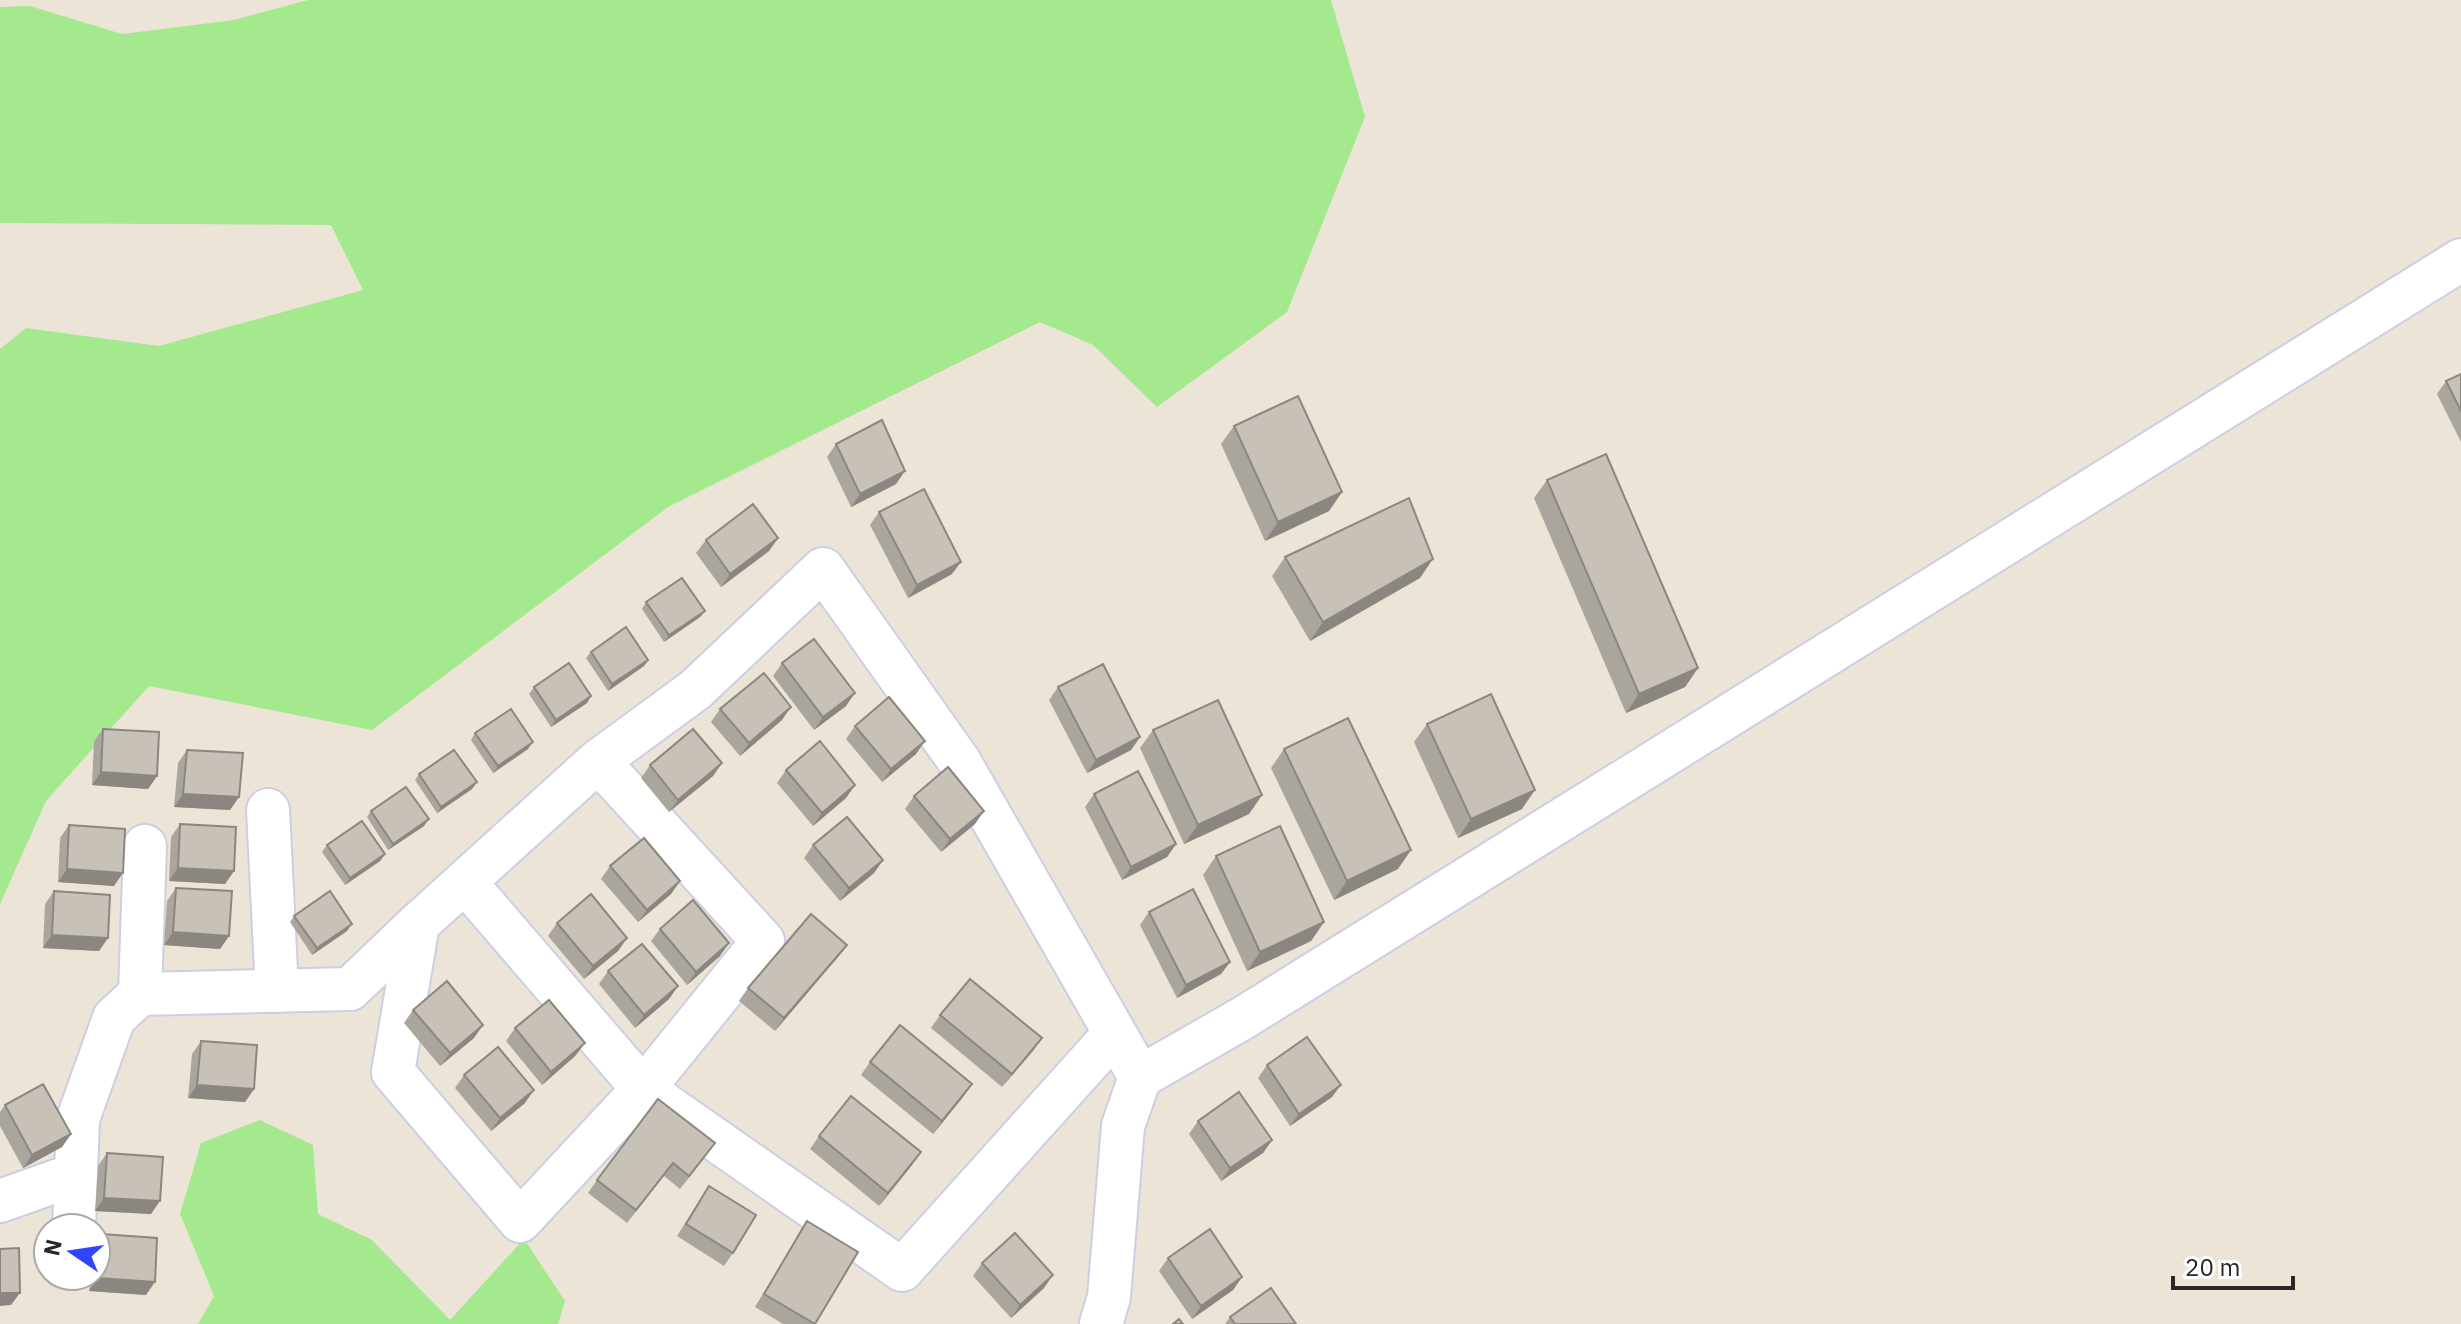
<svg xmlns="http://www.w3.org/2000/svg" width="2461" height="1324" font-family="'IBM Plex Sans',sans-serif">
  <rect width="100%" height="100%" fill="#ece5d7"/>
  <!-- green -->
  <g fill="#a4e98d">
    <polygon points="308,0 1331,0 1365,117 1287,312 1157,407 1093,345 1040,322 668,507 372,730 149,686 46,801 0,904 0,349 26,328 159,346 363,290 331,225 0,223 0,7 30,6 122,34 234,20"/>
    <polygon points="260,1120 313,1145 318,1214 372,1240 450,1320 524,1239 565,1301 558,1324 198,1324 214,1296 180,1214 201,1143"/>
  </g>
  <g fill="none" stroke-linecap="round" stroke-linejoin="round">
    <!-- minor casing -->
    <g stroke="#cccee3" stroke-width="46">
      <g id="minor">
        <polyline points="598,761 763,941 643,1089 520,1221 393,1072 418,924 598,761 695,690 823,569 959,761 1140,1077"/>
        <polyline points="268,810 277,991"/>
        <polyline points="465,882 643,1089 902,1270 1114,1034"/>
        <polyline points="140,994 145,846"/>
        <polyline points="0,1201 76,1174"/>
        <polyline points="74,1228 78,1119 114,1018 140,994 350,989 418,924"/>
        <polyline points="1101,1324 1109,1297 1123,1126 1140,1077 1243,1018 2461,260"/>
      </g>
    </g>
    <!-- minor -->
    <use href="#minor" stroke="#fff" stroke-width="42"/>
  </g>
  <!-- wall -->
  <g fill="#aba69d">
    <polygon points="2461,374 2461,442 2437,394 2446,381"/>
    <polygon points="1234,426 1342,492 1329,511 1265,541 1221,444"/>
    <polygon points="836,444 896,484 851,507 827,457"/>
    <polygon points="1547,480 1698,668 1685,687 1626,713 1534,498"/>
    <polygon points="879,512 952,574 908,598 870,525"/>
    <polygon points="778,538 769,551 721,587 696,553 706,540"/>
    <polygon points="1285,557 1420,578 1310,641 1272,576"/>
    <polygon points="646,602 705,611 700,617 664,642 642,609"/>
    <polygon points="591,652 648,660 644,666 608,691 586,658"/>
    <polygon points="782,663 846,706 814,730 773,676"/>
    <polygon points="534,687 591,696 587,703 551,727 529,694"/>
    <polygon points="1058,687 1140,737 1131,750 1087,773 1049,700"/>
    <polygon points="720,709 782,720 740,756 711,722"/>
    <polygon points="1427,724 1522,809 1458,838 1414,742"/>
    <polygon points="855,726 916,754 882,782 846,739"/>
    <polygon points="103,729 157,776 148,789 92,785 94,741"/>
    <polygon points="1153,730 1262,795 1249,814 1184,844 1140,748"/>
    <polygon points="475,733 528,749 493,773 471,740"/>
    <polygon points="1284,749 1398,869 1334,900 1271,768"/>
    <polygon points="187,750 239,797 230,810 174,807 178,763"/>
    <polygon points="722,763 713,776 669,812 641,778 650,765"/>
    <polygon points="786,770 855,785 846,798 813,826 777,783"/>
    <polygon points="419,774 477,782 472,789 437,813 415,780"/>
    <polygon points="1094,794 1176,844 1167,857 1122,880 1085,807"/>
    <polygon points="914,796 975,824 941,852 905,809"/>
    <polygon points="371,811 424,826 388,850 367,817"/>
    <polygon points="180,824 234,871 225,884 169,881 171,837"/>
    <polygon points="69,825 114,886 58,882 60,838"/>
    <polygon points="327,845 385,854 380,861 345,885 322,852"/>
    <polygon points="813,845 883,860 874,873 840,901 804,858"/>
    <polygon points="1216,856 1324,922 1311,941 1247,971 1203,875"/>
    <polygon points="610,866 680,881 671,894 638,922 601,879"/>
    <polygon points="176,888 229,936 220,949 164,945 167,901"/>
    <polygon points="54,891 108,938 99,951 43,948 45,904"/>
    <polygon points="1149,912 1230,962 1221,974 1177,998 1140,925"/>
    <polygon points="294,916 347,931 312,955 290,922"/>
    <polygon points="557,923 627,938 618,951 584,979 548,936"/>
    <polygon points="660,929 720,956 687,985 651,941"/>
    <polygon points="847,945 837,958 775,1031 739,1001 748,988"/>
    <polygon points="608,971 678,986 669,999 635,1028 599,984"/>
    <polygon points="413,1010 474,1038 440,1066 404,1023"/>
    <polygon points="940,1015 1042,1038 1002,1087 931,1028"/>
    <polygon points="515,1028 585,1043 575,1056 542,1085 506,1041"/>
    <polygon points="201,1041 254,1089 245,1102 188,1098 192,1054"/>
    <polygon points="870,1062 963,1097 933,1134 861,1075"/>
    <polygon points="1267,1065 1332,1097 1290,1126 1258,1078"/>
    <polygon points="464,1075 525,1103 491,1131 455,1088"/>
    <polygon points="5,1105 71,1134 62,1147 23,1168 0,1126 0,1112"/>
    <polygon points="1198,1121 1272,1140 1263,1153 1221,1181 1189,1134"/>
    <polygon points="819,1136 912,1165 879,1206 810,1149"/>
    <polygon points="107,1153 151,1214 95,1211 98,1166"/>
    <polygon points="706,1156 680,1189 664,1176 627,1223 588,1193 597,1180"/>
    <polygon points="709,1186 733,1253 724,1266 677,1236"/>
    <polygon points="807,1221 815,1324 783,1324 755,1307"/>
    <polygon points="101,1234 146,1295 89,1291 90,1276 96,1276 96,1242"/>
    <polygon points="1168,1258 1242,1277 1233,1290 1192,1319 1159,1271"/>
    <polygon points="982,1263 1044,1288 1011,1318 973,1276"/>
    <polygon points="1230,1317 1296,1324 1225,1324"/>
  </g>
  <!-- shaded-wall -->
  <g fill="#8b8780">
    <polygon points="905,471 896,484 851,507 860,494"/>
    <polygon points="1342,492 1329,511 1265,541 1278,522"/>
    <polygon points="778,538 769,551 721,587 730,574"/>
    <polygon points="1433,559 1420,578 1310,641 1323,622"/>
    <polygon points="961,562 952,574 908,598 917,585"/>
    <polygon points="705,611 700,617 664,642 669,635"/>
    <polygon points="648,660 644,666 608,691 612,684"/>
    <polygon points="1698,668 1685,687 1626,713 1639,694"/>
    <polygon points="855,693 846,706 814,730 823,717"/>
    <polygon points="591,696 587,703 551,727 556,720"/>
    <polygon points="791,707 782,720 740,756 749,743"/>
    <polygon points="1140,737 1131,750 1087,773 1096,760"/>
    <polygon points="925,741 916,754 882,782 891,769"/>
    <polygon points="533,742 528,749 493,773 498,766"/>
    <polygon points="722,763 713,776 669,812 678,800"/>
    <polygon points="101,772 157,776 148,789 92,785"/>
    <polygon points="477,782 472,789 437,813 441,807"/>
    <polygon points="855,785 846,798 813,826 822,813"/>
    <polygon points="1535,790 1522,809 1458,838 1471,819"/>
    <polygon points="183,794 239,797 230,810 174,807"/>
    <polygon points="1262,795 1249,814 1184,844 1198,825"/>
    <polygon points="984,811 975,824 941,852 950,839"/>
    <polygon points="429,819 424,826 388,850 393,844"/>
    <polygon points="1176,844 1167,857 1122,880 1131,867"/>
    <polygon points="1411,850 1398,869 1334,900 1347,881"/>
    <polygon points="385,854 380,861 345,885 350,878"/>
    <polygon points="883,860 874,873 840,901 849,888"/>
    <polygon points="178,868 234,871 225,884 169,881"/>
    <polygon points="67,869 123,873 114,886 58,882"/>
    <polygon points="680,881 671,894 638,922 647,910"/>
    <polygon points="1324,922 1311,941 1247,971 1260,952"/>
    <polygon points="352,924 347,931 312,955 317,948"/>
    <polygon points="173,932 229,936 220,949 164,945"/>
    <polygon points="52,935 108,938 99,951 43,948"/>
    <polygon points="627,938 618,951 584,979 593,966"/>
    <polygon points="729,943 720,956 687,985 696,972"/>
    <polygon points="847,945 837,958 775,1031 784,1018"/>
    <polygon points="1230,962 1221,974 1177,998 1186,985"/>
    <polygon points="678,986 669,999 635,1028 644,1015"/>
    <polygon points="483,1025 474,1038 440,1066 450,1053"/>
    <polygon points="1042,1038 1033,1051 1002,1087 1012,1074"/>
    <polygon points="585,1043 575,1056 542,1085 551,1072"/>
    <polygon points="972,1084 963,1097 933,1134 942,1121"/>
    <polygon points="197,1085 254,1089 245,1102 188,1098"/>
    <polygon points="1341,1085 1332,1097 1290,1126 1299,1114"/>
    <polygon points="534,1090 525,1103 491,1131 500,1118"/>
    <polygon points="71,1134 62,1147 23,1168 32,1155"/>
    <polygon points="1272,1140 1263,1153 1221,1181 1230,1168"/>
    <polygon points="921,1152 912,1165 879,1206 888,1193"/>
    <polygon points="104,1198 160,1201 151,1214 95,1211"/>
    <polygon points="1053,1275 1044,1288 1011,1318 1020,1305"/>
    <polygon points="1242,1277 1233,1290 1192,1319 1201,1306"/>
    <polygon points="98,1278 155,1282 146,1295 89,1291"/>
    <polygon points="0,1293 20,1293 11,1305 0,1306"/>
  </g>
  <!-- building -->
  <g fill="#c7c1b7" stroke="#8b8780" stroke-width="2">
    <polygon points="2461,374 2461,411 2446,381"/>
    <polygon points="1298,396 1342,492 1278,522 1234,426"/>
    <polygon points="882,420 905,471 860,494 836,444"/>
    <polygon points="1606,454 1698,668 1639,694 1547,480"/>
    <polygon points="924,489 961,562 917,585 879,512"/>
    <polygon points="1409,498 1433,559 1323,622 1285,557"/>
    <polygon points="753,504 778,538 730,574 706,540"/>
    <polygon points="682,578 705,611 669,635 646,602"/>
    <polygon points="626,627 648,660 612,684 591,652"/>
    <polygon points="814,639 855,693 823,717 782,663"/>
    <polygon points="569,663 591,696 556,720 534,687"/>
    <polygon points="1103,664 1140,737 1096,760 1058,687"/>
    <polygon points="764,673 791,707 749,743 720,709"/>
    <polygon points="1491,694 1535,790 1471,819 1427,724"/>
    <polygon points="889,697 925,741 891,769 855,726"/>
    <polygon points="1218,700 1262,795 1198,825 1153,730"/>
    <polygon points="511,709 533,742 498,766 475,733"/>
    <polygon points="1348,718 1411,850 1347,881 1284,749"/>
    <polygon points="103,729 159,732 157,776 101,772"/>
    <polygon points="693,729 722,763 678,800 650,765"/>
    <polygon points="820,741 855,785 822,813 786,770"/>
    <polygon points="187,750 243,753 239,797 183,794"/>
    <polygon points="454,750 477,782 441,807 419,774"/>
    <polygon points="948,767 984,811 950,839 914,796"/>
    <polygon points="1138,771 1176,844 1131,867 1094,794"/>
    <polygon points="406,787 429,819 393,844 371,811"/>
    <polygon points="847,817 883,860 849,888 813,845"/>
    <polygon points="362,821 385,854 350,878 327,845"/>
    <polygon points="180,824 236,827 234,871 178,868"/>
    <polygon points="69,825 125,829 123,873 67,869"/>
    <polygon points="1280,826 1324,922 1260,952 1216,856"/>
    <polygon points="644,838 680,881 647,910 610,866"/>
    <polygon points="176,888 232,891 229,936 173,932"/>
    <polygon points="1193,889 1230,962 1186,985 1149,912"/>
    <polygon points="54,891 110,895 108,938 52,935"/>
    <polygon points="330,891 352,924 317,948 294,916"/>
    <polygon points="591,894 627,938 593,966 557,923"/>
    <polygon points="693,900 729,943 696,972 660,929"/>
    <polygon points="811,914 847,945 784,1018 748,988"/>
    <polygon points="642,944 678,986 644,1015 608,971"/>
    <polygon points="970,979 1042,1038 1012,1074 940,1015"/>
    <polygon points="447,981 483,1025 450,1053 413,1010"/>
    <polygon points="549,1000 585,1043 551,1072 515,1028"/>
    <polygon points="900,1025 972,1084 942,1121 870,1062"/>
    <polygon points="1307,1037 1341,1085 1299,1114 1267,1065"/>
    <polygon points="201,1041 257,1045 254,1089 197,1085"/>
    <polygon points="498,1047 534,1090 500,1118 464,1075"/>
    <polygon points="43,1084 71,1134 32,1155 5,1105"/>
    <polygon points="1239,1092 1272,1140 1230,1168 1198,1121"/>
    <polygon points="851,1096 921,1152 888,1193 819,1136"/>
    <polygon points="658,1099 715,1143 689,1176 673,1163 636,1210 597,1180"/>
    <polygon points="107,1153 163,1157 160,1201 104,1198"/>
    <polygon points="709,1186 756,1215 733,1253 686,1224"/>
    <polygon points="807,1221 858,1252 815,1324 764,1294"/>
    <polygon points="1210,1229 1242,1277 1201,1306 1168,1258"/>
    <polygon points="1015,1233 1053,1275 1020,1305 982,1263"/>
    <polygon points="101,1234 157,1238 155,1282 98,1278"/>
    <polygon points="19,1248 20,1293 0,1293 0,1249"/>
    <polygon points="1271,1288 1296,1324 1235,1324 1230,1317"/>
    <polygon points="1179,1319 1183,1324 1173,1324"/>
  </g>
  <!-- north arrow -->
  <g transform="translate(72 1252) rotate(283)"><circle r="38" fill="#ffffff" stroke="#a9a9a9" stroke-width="2"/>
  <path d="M0-6L14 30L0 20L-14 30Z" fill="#3145ff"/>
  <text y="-12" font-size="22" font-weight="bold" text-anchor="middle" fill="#272727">N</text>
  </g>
  <!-- scale -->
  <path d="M2173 1276v12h120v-12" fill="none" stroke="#272727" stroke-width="4"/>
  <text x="2185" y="1276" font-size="24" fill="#272727" stroke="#ffffff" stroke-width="6" paint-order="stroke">20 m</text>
</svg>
